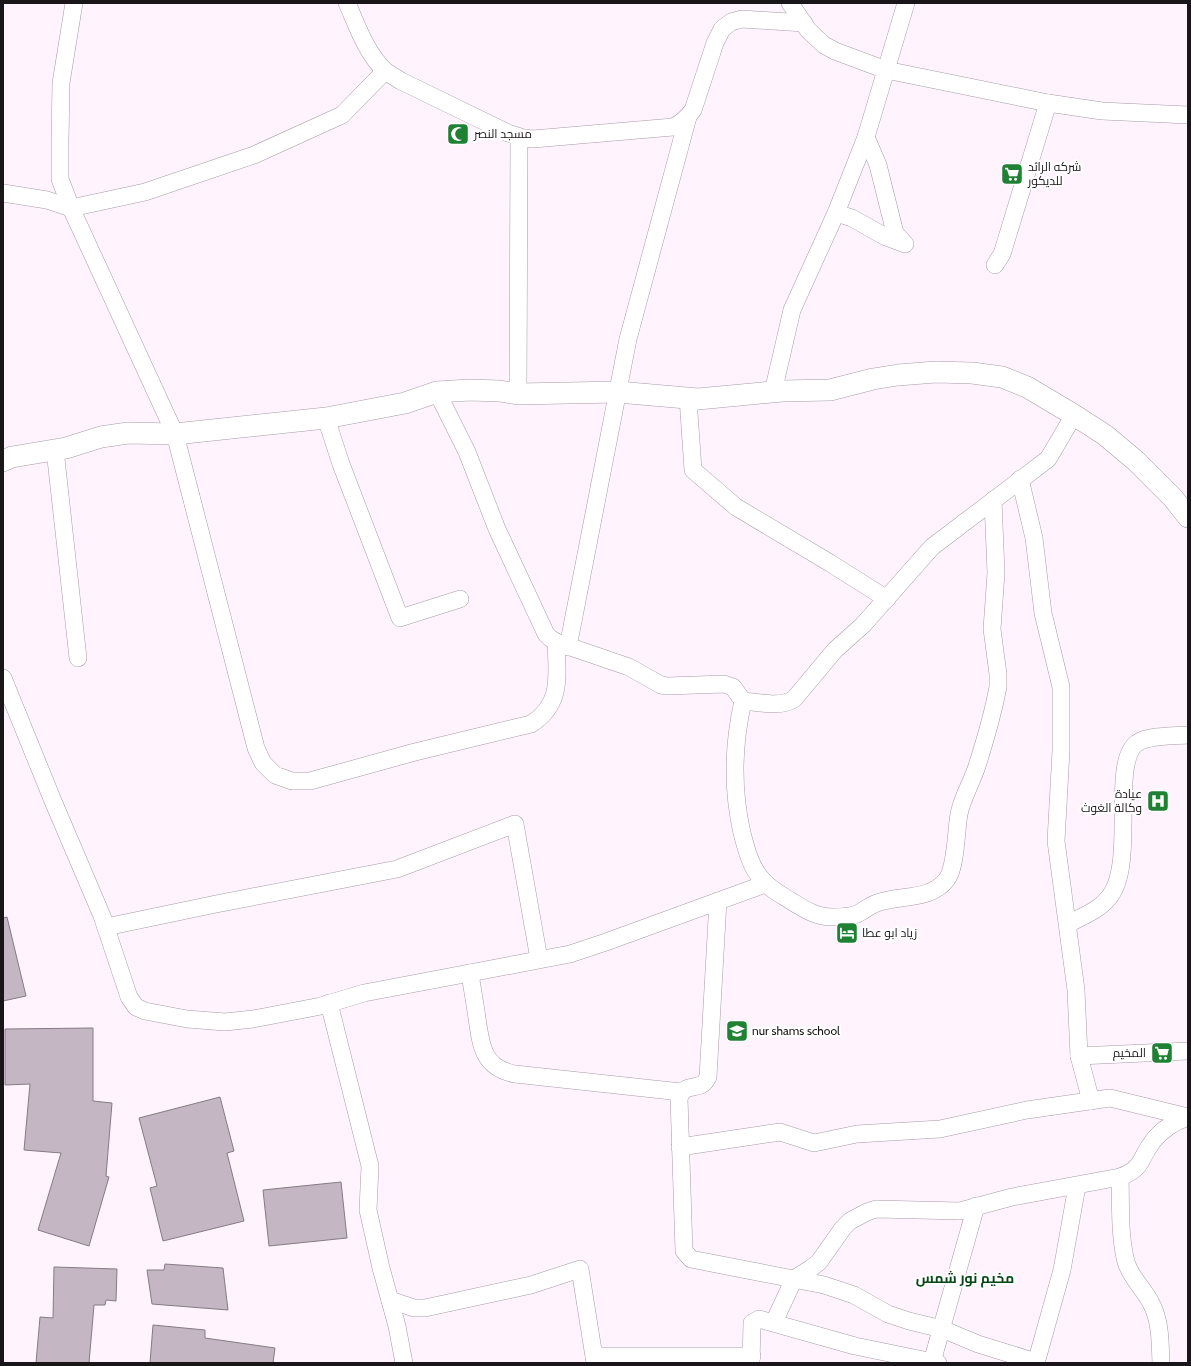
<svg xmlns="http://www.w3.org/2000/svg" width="1191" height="1366" font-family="Cabin,Cairo,sans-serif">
  <rect width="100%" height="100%" fill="#fff4fe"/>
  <!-- building -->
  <g fill="#c4b7c3" stroke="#867a85">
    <polygon points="7,917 26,996 3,1001 3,918"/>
    <polygon points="93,1028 93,1101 112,1103 106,1176 109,1177 89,1246 38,1230 61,1153 24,1150 30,1084 5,1085 5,1029"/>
    <polygon points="220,1097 234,1151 227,1153 244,1221 163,1241 150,1188 157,1186 139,1118"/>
    <polygon points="341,1182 347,1238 269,1246 263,1190"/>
    <polygon points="165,1264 223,1268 228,1310 152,1304 147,1270 164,1270"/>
    <polygon points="54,1267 117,1269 116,1301 106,1300 105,1305 94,1305 89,1363 36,1363 40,1317 53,1318"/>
    <polygon points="153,1325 205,1330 205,1338 275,1348 273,1363 150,1363"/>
  </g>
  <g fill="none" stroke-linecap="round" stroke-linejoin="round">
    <!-- minor casing -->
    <g stroke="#a79ba6" stroke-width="18">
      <g id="minor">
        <path d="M74 3 61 83 60 142V179L71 208 175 434 256 748 263 763 275 775 292 781H310L415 752 531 724C563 704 557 675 556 642"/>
        <path d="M347 3C358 28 366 52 385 71"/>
        <polyline points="790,3 808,30 824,45 835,51 886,70 1048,103 1102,111 1188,115"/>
        <path d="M3 193 47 200 71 208 145 192 254 155 342 115 385 71 401 81 508 133 524 138 533 139 673 127C682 123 687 118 693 110L715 43 722 29 731 22 742 19 804 23"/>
        <polyline points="836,213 852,218 884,236 905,244 895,233 878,165 866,137"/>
        <polyline points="995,265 1002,254 1048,103"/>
        <polyline points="437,392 467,452 497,529 546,634 550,638 556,642 629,667 661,685 667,686 724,684 733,687 743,701"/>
        <polyline points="773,392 792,310 836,213 866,137 906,3"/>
        <polyline points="518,394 519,137"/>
        <polyline points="688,398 693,470 736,507 830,563 887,599"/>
        <polyline points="326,418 341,464 400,618 460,599"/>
        <polyline points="55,450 78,658"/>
        <polyline points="1020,479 1034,538 1043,613 1061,687 1061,751 1056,841 1076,990 1079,1056 1091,1101"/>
        <path d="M993 500 996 573 992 629 998 674V687C993 713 985 741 977 766 972 782 962 798 959 814 956 831 956 867 947 879 932 900 902 895 880 902 872 904 866 909 859 913 852 917 841 917 832 917 816 917 804 909 791 901 780 894 768 888 760 877 750 865 746 848 742 833 732 789 733 745 743 701 758 702 780 708 794 699L835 650 863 625 932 547 1048 459 1074 415"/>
        <polyline points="568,647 628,339 688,117"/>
        <polyline points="3,678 53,801 102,916 129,997 136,1007 145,1011 187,1019 225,1022 253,1019 321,1006 364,993 570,954 606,942 765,884"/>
        <path d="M718 901 708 1077C707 1079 706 1081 704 1083 695 1090 685 1083 679 1098L684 1251 691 1259 824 1285 854 1295 888 1314 909 1321 942 1329 978 1344 1036 1362"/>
        <path d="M1068 924C1083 916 1100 910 1110 896 1136 863 1110 762 1137 743 1149 735 1174 736 1188 735"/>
        <polyline points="106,927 216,904 397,869 515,824 539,959"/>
        <path d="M470 973C472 988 475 1003 477 1018 481 1046 483 1068 515 1074L681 1092"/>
        <polyline points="329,1003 370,1166 368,1210 381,1268 397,1326 404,1363"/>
        <polyline points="1079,1056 1188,1051"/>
        <polyline points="680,1147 780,1132 814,1143 857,1134 940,1129 1027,1110 1110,1098 1188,1117"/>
        <path d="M1120 1177C1121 1205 1119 1234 1126 1262 1131 1278 1144 1289 1151 1303 1161 1322 1160 1343 1161 1363"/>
        <polyline points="390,1300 414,1308 425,1308 531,1285 580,1269 595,1363"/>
        <path d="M774 1322 794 1279 810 1269 819 1262 843 1228 850 1221 867 1212 876 1209 960 1211 1012 1197 1120 1177C1144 1168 1139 1159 1153 1141 1162 1129 1174 1122 1188 1117"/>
        <polyline points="594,1356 752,1356"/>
        <polyline points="932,1362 976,1206"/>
        <polyline points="751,1363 752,1323 759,1319 855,1346 938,1363"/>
        <polyline points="1036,1363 1062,1270 1077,1186"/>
      </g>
    </g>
    <!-- tertiary casing -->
    <g stroke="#a79ba6" stroke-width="22">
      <polyline id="tertiary" points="3,461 12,457 66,448 101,437 128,433 175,434 326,418 405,403 437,392 470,390 499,391 518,394 618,392 698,399 782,391 830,390 873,379 898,375 936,372 972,373 1002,377 1027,387 1074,415 1105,435 1136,461 1173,498 1188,517"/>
    </g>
    <!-- minor -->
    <use href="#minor" stroke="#fff" stroke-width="17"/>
    <!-- tertiary -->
    <use href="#tertiary" stroke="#fff" stroke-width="21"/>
  </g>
  <!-- icons -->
  <defs>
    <g id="mosque-square" transform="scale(1.15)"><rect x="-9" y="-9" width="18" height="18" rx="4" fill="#1f8134" stroke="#fff"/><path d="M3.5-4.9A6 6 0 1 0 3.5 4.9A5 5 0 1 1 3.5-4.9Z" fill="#fff"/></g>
    <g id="supermarket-square" transform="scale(1.15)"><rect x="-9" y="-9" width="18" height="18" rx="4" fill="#1f8134" stroke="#fff"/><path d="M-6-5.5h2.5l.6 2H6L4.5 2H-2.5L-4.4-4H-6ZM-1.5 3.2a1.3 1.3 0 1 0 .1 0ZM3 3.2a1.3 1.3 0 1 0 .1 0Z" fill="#fff"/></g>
    <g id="hospital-square" transform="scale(1.15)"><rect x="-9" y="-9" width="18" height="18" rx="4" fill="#1f8134" stroke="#fff"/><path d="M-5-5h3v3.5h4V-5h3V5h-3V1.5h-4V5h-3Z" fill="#fff"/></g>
    <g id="hotel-square" transform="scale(1.15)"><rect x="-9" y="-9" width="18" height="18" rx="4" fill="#1f8134" stroke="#fff"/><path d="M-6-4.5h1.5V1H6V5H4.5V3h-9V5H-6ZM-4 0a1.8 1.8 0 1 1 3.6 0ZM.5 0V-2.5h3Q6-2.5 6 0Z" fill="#fff"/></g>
    <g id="school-square" transform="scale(1.15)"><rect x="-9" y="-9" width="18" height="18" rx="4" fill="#1f8134" stroke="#fff"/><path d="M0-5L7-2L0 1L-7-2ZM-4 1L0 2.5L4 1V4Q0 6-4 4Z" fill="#fff"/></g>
  </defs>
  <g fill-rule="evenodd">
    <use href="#mosque-square" x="458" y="134"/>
    <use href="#supermarket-square" x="1012" y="174"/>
    <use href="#hospital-square" x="1158" y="801"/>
    <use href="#hotel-square" x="847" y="933"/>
    <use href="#school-square" x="737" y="1031"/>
    <use href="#supermarket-square" x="1162" y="1053"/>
  </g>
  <g text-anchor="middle" stroke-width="4" stroke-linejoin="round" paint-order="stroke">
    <!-- poi labels -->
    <g font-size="12" fill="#1a1519" stroke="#fff" text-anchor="start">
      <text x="474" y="138">مسجد النصر</text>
      <text x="1028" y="171">شركه الرائد<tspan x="1028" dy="14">للديكور</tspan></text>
      <text x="1142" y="798" text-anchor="end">عيادة<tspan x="1142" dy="14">وكالة الغوث</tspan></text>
      <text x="862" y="937">زياد ابو عطا</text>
      <text x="752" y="1035">nur shams school</text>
      <text x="1146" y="1057" text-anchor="end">المخيم</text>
    </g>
    <!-- quarter labels -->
    <g font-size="14" font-weight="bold" fill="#064716" stroke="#fff">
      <text x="965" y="1283">ِمخيم نور شمس</text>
    </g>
  </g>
  <!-- border -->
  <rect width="1191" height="1366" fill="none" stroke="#1a1519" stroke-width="8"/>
</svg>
